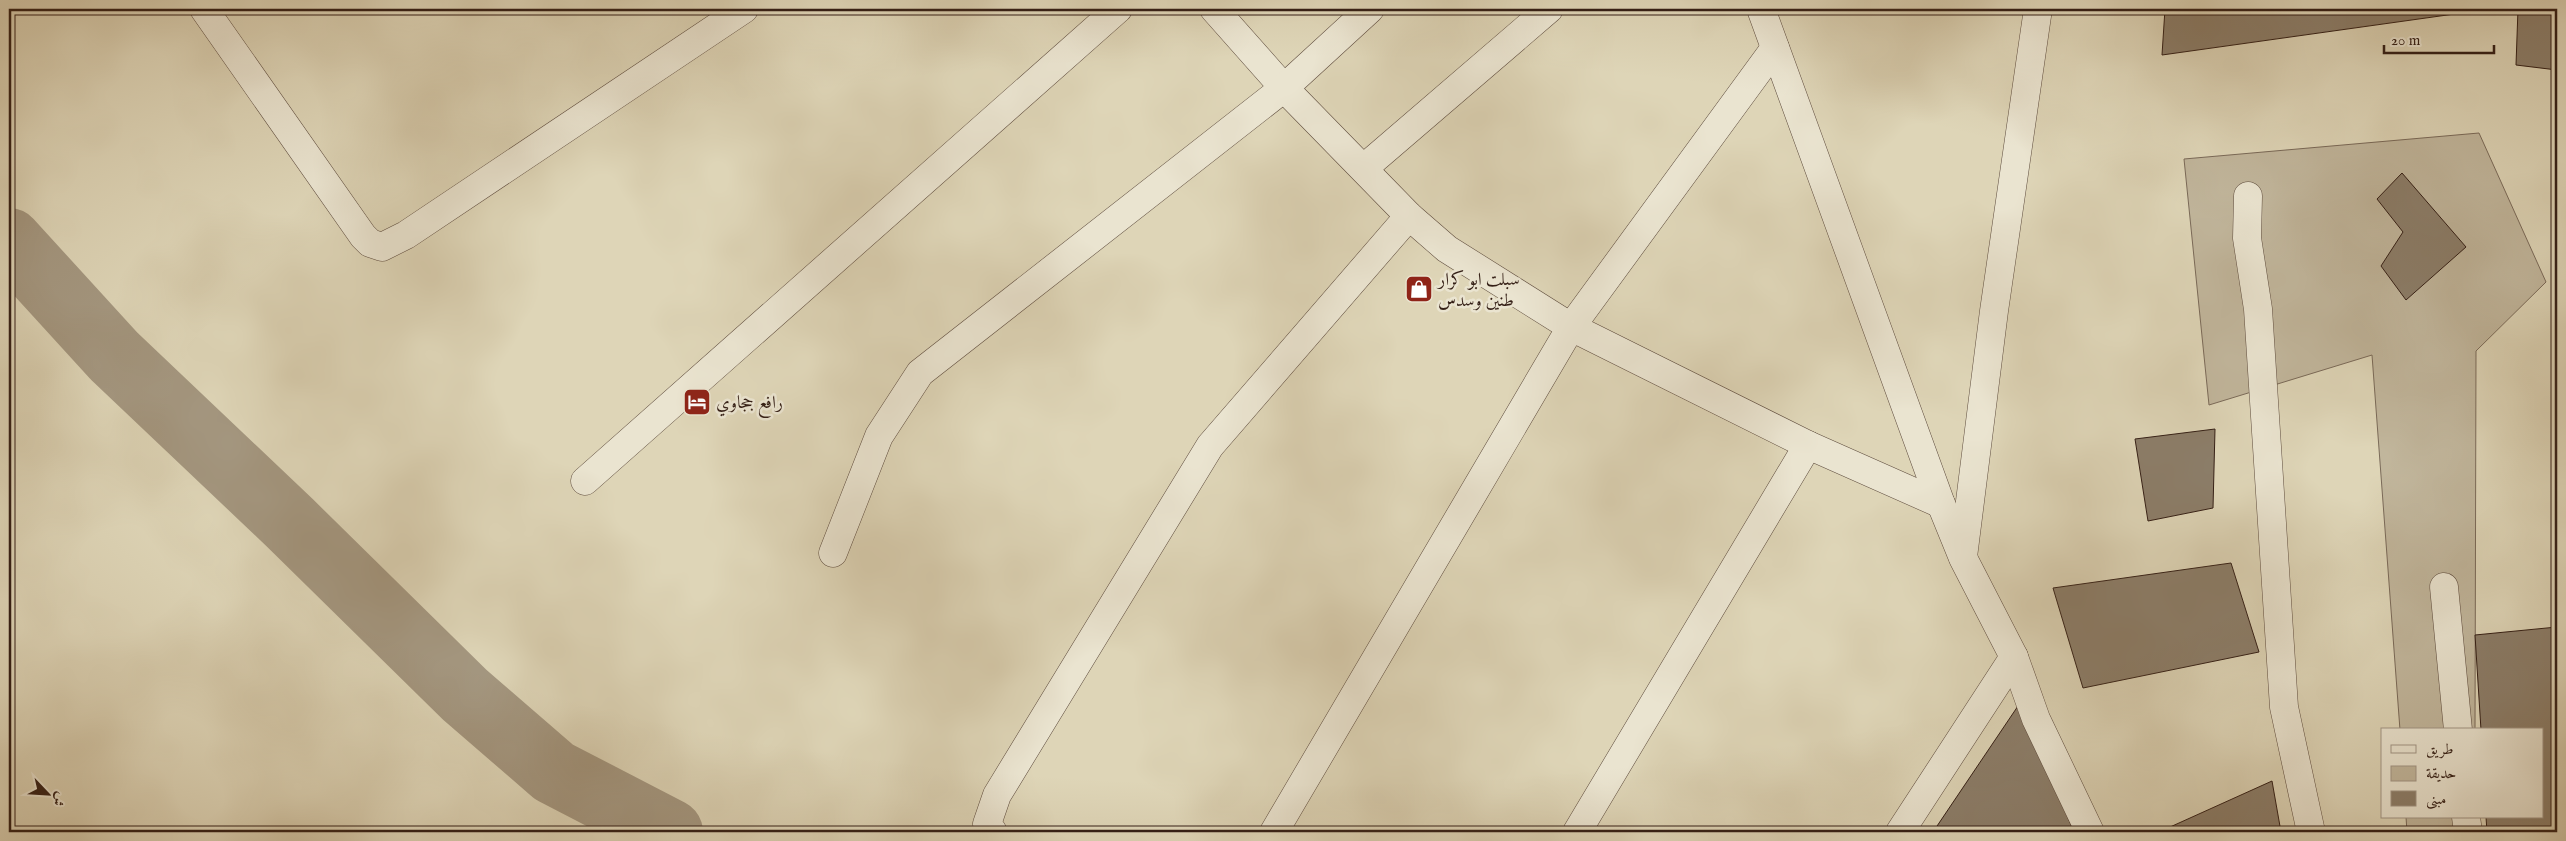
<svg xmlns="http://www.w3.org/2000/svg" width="2566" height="841" font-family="'IM FELL English',Amiri,serif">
  <rect width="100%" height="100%" fill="#ded5b7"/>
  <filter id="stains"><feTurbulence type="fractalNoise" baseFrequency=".004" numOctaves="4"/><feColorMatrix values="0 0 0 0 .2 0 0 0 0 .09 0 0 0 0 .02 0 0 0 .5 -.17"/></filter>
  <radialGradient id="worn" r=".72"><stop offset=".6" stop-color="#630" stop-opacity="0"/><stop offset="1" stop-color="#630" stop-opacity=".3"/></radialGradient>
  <!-- green -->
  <g fill="#c1b69c" stroke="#7a6a59">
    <polygon points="2479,133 2546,282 2476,351 2475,730 2400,730 2372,355 2209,405 2184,159"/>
    <polygon points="2406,817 2475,817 2475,832 2407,832"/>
  </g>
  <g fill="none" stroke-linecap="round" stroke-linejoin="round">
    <!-- river -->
    <polyline stroke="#a49780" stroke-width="66" points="9,241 114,356 290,523 465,695 554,772 670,832"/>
  </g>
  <!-- building -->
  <g fill="#8c7e6a" stroke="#341f16">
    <polygon points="2165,9 2490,9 2162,55"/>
    <polygon points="2518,9 2557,9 2557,70 2516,65"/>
    <polygon points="2402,173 2466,247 2406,300 2381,266 2403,232 2377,199"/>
    <polygon points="2215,429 2213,508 2148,521 2135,439"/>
    <polygon points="2231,563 2259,652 2083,688 2053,588"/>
    <polygon points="2557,627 2557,832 2487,832 2486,817 2542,817 2542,730 2481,730 2475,635"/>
    <polygon points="2020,703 2074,832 1933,832"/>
    <polygon points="2272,781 2281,832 2159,832"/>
  </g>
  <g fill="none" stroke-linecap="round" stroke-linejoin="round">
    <!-- minor casing -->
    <g stroke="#5e4c3e" stroke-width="29">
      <g id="minor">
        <polyline points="204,9 363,236 370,243 382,247 406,235 744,9"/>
        <polyline points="1214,9 1284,88 1409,216 1447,249 1571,327 1808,445 1941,504"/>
        <polyline points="1761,9 1941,504 1963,558 2014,657 2036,719 2090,832"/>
        <polyline points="1364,168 1549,9"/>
        <polyline points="2248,196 2247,238 2258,309 2284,707 2311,832"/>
        <polyline points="585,481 1118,9"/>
        <polyline points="833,553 879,436 920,373 1284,88 1370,9"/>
        <polyline points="1963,557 1994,311 2038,9"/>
        <polyline points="2444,587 2458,730"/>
        <polyline points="2466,817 2468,832"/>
        <polyline points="993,832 987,824 997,795 1210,446 1409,216"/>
        <polyline points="1274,832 1571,327 1775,48"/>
        <polyline points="1577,832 1808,445"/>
        <polyline points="1900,832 2014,657"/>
      </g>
    </g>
    <!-- minor -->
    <use href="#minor" stroke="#eae4d0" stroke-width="28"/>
  </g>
  <!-- icons -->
  <defs>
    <g id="shop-square" transform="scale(1.4375)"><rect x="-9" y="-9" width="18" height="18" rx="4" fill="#8f2418" stroke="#eae4d0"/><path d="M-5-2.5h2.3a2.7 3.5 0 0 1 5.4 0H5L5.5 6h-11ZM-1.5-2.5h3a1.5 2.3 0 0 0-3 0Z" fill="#fff"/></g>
    <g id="hotel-square" transform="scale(1.4375)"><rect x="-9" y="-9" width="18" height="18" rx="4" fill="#8f2418" stroke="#eae4d0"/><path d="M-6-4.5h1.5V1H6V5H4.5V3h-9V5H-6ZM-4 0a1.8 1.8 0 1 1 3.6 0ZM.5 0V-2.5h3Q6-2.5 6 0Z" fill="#fff"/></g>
  </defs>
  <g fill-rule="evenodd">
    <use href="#shop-square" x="1419" y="289"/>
    <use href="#hotel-square" x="697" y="402"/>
  </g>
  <g text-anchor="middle" stroke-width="5" stroke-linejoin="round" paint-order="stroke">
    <!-- poi labels -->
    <g font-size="18" fill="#341f16" stroke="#eae4d0" text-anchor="start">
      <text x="1438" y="285">سبلت ابو كرار<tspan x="1438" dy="21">طنين وسدس</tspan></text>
      <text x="716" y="408">رافع ججاوي</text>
    </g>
  </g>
  <!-- margin -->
  <rect width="2566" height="841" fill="none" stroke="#ded5b7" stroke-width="30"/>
  <rect x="10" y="10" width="2546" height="821" fill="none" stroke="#341f16" stroke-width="2.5"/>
  <rect x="15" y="15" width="2536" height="811" fill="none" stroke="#341f16"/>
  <!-- legend -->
  <rect x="2381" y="728" width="162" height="90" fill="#eae4d0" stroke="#a19586"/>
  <rect x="2391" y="745" width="25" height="8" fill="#eae4d0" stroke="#a19586"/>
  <text x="2426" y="754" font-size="15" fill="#341f16">طريق</text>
  <rect x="2391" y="766" width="25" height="15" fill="#c1b69c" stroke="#a19586"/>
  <text x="2426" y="778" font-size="15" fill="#341f16">حديقة</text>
  <rect x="2391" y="791" width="25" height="15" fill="#8c7e6a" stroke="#a19586"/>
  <text x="2426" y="804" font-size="15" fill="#341f16">مبنى</text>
  <!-- north arrow -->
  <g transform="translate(48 794) rotate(115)" stroke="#eae4d0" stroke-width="4" paint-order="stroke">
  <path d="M0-4L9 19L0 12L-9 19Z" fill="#341f16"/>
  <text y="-8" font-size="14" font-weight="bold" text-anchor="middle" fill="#341f16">ش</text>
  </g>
  <!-- scale -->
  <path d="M2384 45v8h110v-8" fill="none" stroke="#341f16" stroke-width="2.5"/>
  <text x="2391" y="45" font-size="15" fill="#341f16" stroke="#eae4d0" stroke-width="4" paint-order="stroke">20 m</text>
  <rect width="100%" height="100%" filter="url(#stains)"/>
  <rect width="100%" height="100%" fill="url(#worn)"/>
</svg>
